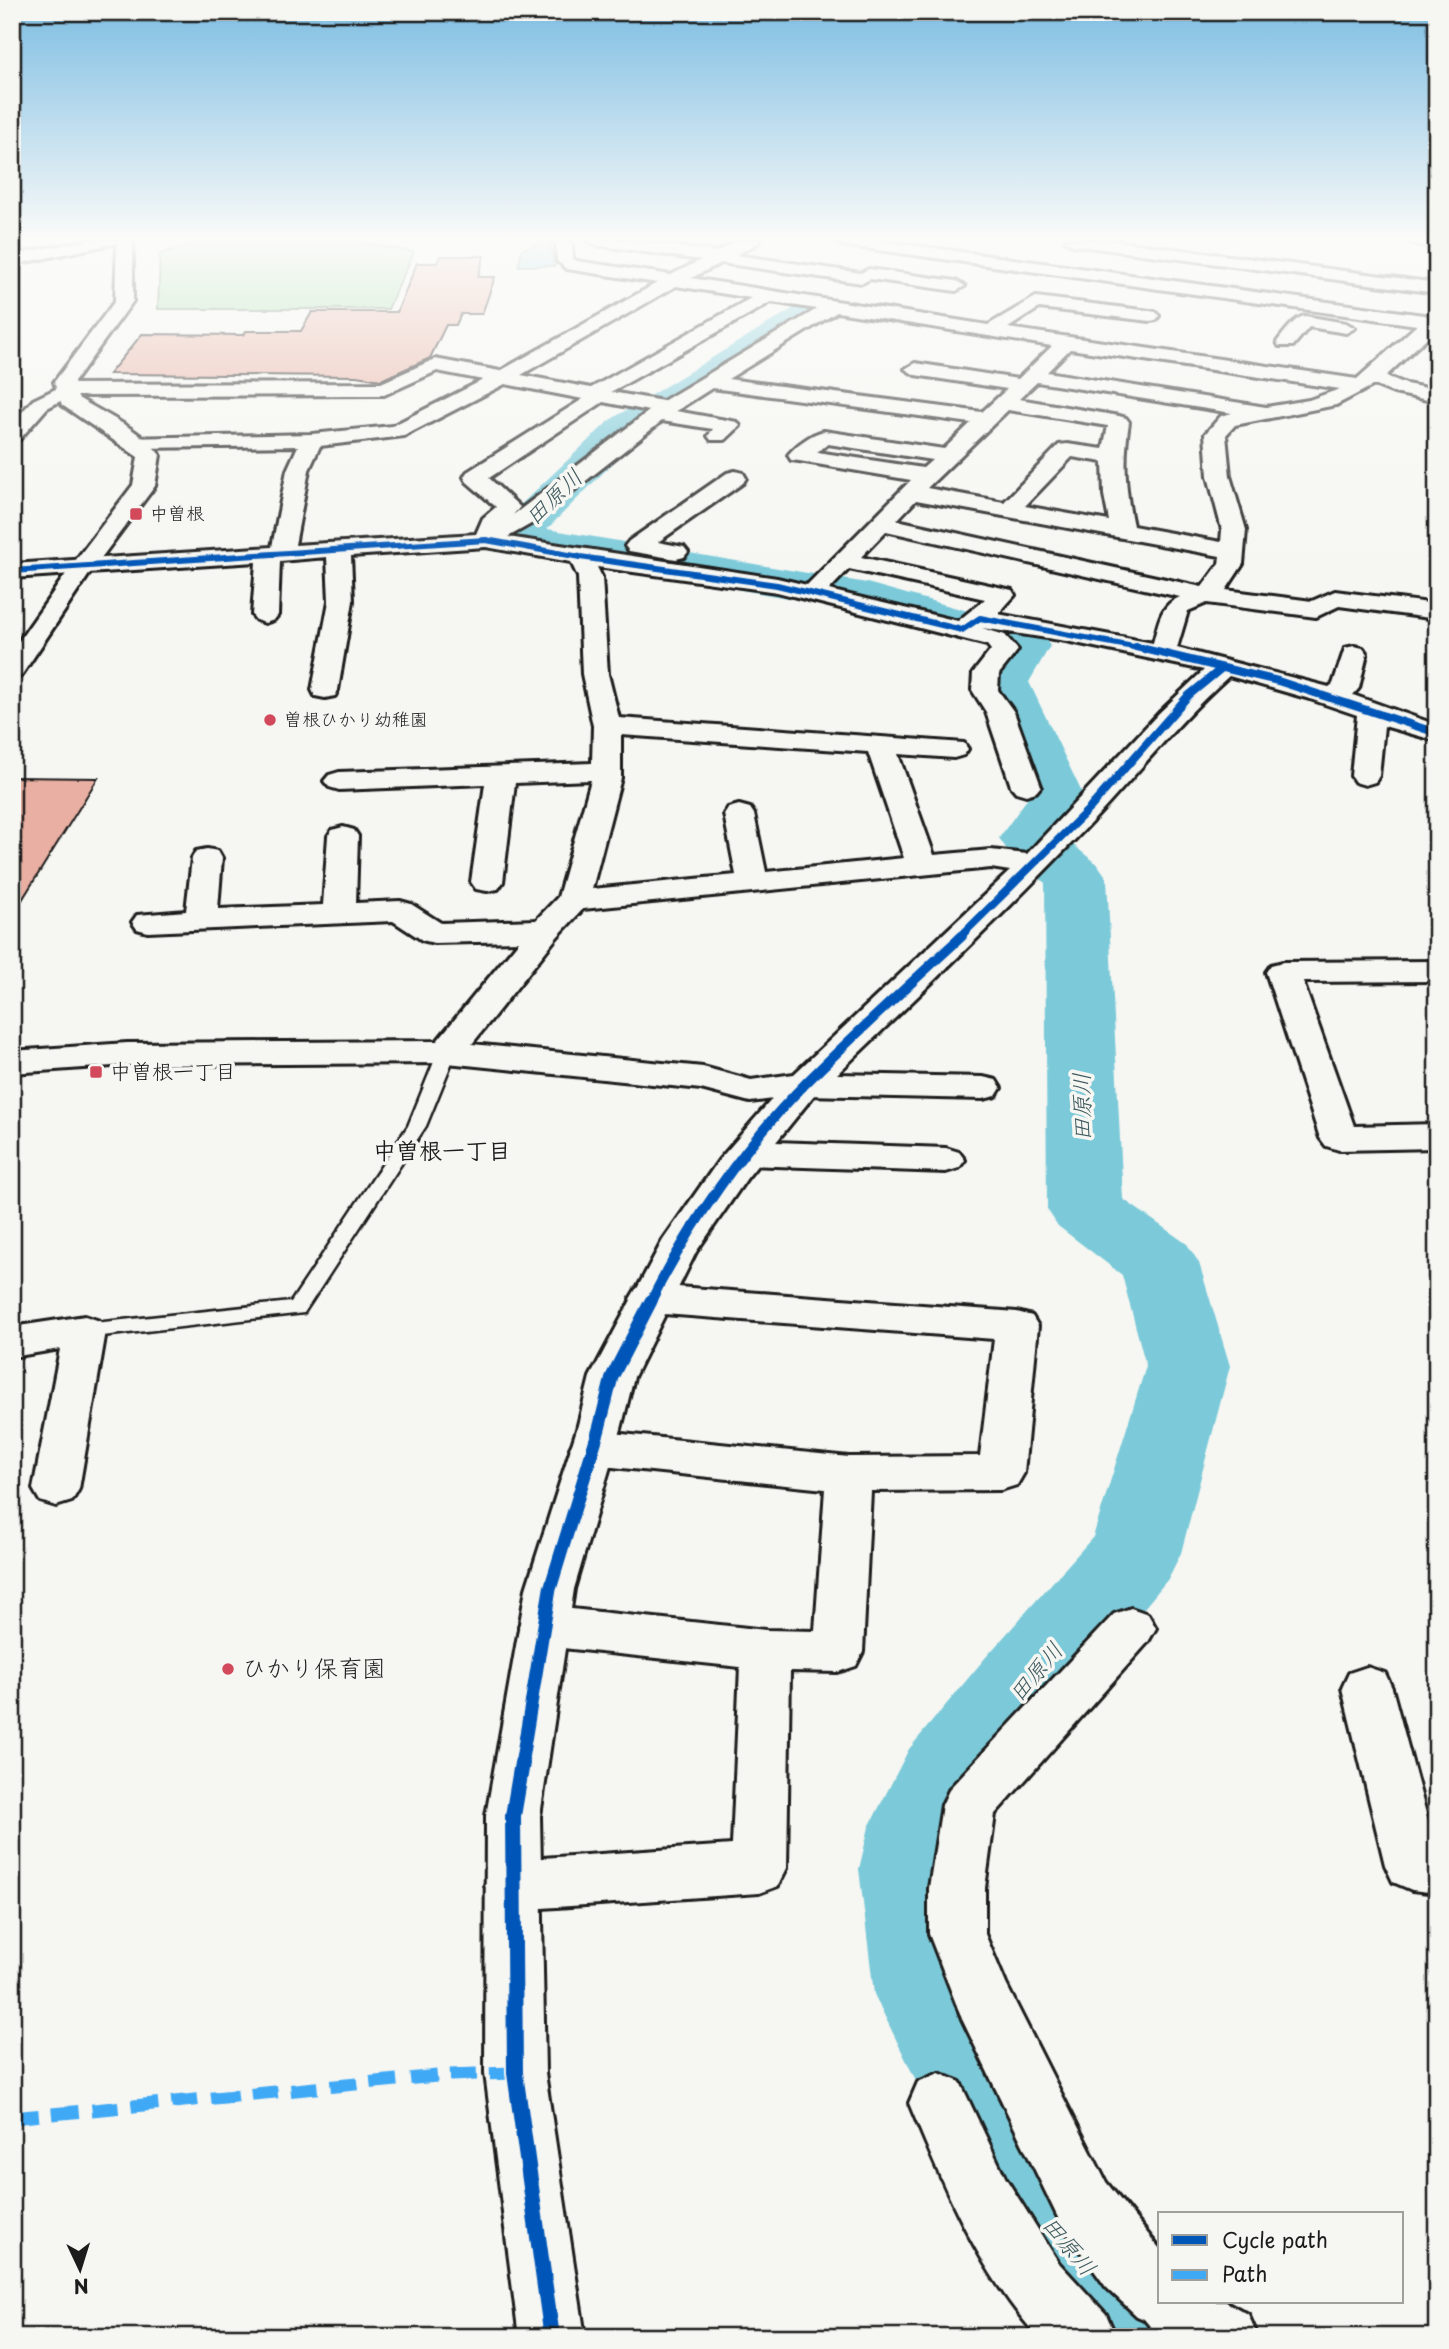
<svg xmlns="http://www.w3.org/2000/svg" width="1449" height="2349" font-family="'Playpen Sans','Klee One',sans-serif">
  <rect width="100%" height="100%" fill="#f6f6f2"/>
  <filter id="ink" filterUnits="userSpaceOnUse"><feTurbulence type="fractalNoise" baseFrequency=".0143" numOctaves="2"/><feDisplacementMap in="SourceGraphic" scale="14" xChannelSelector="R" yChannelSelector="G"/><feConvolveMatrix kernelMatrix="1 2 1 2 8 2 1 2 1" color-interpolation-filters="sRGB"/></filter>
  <g filter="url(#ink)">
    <!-- green -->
    <polygon fill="#9ddba3" stroke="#5c7c60" stroke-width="2" points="205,240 349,240 414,252 388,309 158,309 160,254"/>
    <!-- water -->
    <polygon fill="#7ccad9" stroke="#56848d" stroke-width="2" points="549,240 555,266 518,266 522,249"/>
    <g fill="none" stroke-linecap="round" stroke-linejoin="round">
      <!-- river -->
      <polygon fill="#7ccad9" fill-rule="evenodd" points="819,297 831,300 836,307 831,314 638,438 547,529 867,583 982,615 1029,625 1043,635 1050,646 1029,682 1085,799 1061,835 1098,865 1107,878 1123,1199 1187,1244 1199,1263 1230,1366 1181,1553 1168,1579 1056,1715 983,1813 974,1829 967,1869 986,1982 1041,2081 1084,2167 1160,2257 1160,2302 1194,2302 1209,2337 1062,2337 996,2255 957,2165 874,1994 859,1869 869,1827 909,1749 986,1657 1093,1537 1146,1366 1122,1275 1058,1226 1047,1209 1045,883 1008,851 999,838 1027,799 977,682 997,650 858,610 513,551 497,547 490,537 497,527 610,420 807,300"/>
    </g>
    <!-- building -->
    <g fill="#e8afa2" stroke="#1c1c1c" stroke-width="2">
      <polygon points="440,256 484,256 478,277 495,277 482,314 461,314 456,325 446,325 430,358 381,380 356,376 109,374 142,334 244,335 246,331 301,331 312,312 397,312 417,263 437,263"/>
      <polygon points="12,777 98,778 12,916"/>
    </g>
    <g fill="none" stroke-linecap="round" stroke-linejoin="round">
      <!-- lane casing -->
      <g stroke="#1c1c1c" stroke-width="5">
        <polygon id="lane" points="447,1047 456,1052 426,1126 304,1313 85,1338 78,1336 74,1331 78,1326 85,1324 291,1302 408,1126 438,1052"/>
      </g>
      <!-- street casing -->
      <g stroke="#1c1c1c" stroke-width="6">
        <g id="street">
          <path d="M552 240H568L572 245 573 259 577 261 671 275 701 260 595 245 587 240H627L716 252 740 240H760L758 243 736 255 861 273 869 269 956 281 965 286 956 291 870 279 862 283 721 263 691 278 988 325 1036 297 1150 311 1156 312 1159 316 1156 320 1150 321 1039 308 1008 328 1357 379 1417 325 842 245 834 240H874L1431 316 1437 315V328L1386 376 1406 384 1437 390V402L1394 393 1374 385 1336 405 1235 425 1226 435 1230 476 1246 530 1243 564 1226 590 1312 601 1335 591 1437 604V619L1339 606 1316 617 1207 603 1188 611 1177 648 1329 687 1333 684 1345 648 1354 646 1363 648 1367 654 1359 688 1353 695 1437 725V741L1384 726 1379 776 1375 782 1365 785 1355 782 1351 776 1357 715 1310 699 1229 676C1177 722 1135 777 1087 827 1006 912 921 993 837 1074L983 1077 996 1080 1001 1088 996 1096 983 1099 805 1095 750 1102 701 1089 447 1063 127 1065 12 1073V1051L127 1043 437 1041 519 941 434 943 422 940 393 921 148 932 137 929 132 922 137 915 186 911 192 858 196 851 207 849 218 851 222 858 218 909 323 905 328 836 332 830 343 827 354 830 358 836 356 903 400 901 411 904 441 923 536 920 558 897 591 780 515 783 503 882 498 889 487 891 476 889 471 882 485 784 339 790 329 787 324 781 329 775 339 772 592 763 593 726 582 674 578 577 571 562 486 547 351 556 353 601 338 690 335 696 325 698 315 696 312 690 329 601 327 557 280 561 278 615 274 620 265 623 256 620 252 615 256 562 12 578V564L272 547 287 470 298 446 134 448 127 446 123 442 127 438 312 434 392 426 483 380 437 371 384 395 70 396 47 408 19 440 12 442V423L33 400 66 384 381 383 435 359 500 371 657 283 567 269 557 261 556 245ZM676 286 751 298 591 388 521 375ZM771 302 817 309 663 401 611 392ZM837 312 1052 346 1018 379 915 363 905 369 915 375 1007 389 982 412 728 379ZM1070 349 1340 389 1309 400 1266 407 1047 372ZM1037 382 1232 413 1221 416 1205 434 1208 476 1222 530 1221 542 1133 526C1125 489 1123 459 1129 422L1126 418 1119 416 1019 399ZM505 384 583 399 467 472 464 477 467 482 496 507 483 518 476 534 295 545 309 470 320 446 404 436ZM712 388 971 423 944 449 824 431C811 434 796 445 788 455L791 460 799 461 911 480 807 585 777 578 508 537 531 524 662 421 713 429 708 436 711 440H725L740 426 737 422 676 411ZM603 402 649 411 513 515 520 507 489 478ZM1008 410 1108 426 1103 449 1067 444 1059 445 1004 502 927 488ZM828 444 932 460 923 468 817 452ZM1072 457 1103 462 1104 495 1109 521 1025 506ZM916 500 1220 556 1219 564 1202 587 897 520ZM886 531 1180 597C1159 606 1159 623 1153 643L998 614 1015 595 1012 590 861 557ZM597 567 777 592 987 645 991 650 973 673 972 690 986 712 1011 786 1016 792 1026 795 1036 792 1041 786 1014 712 998 690 999 674 1018 650 1005 635 982 628 1066 641 1204 670 1159 713 1027 854 991 850 934 855 898 754 954 758 964 755 968 749 964 743 619 718 608 674 602 577ZM849 569 985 599 958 621 829 590ZM621 735 868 752 904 858 766 872 754 814 750 808 739 805 728 808 724 814 736 875 592 889 621 778ZM991 868 1010 871 794 1074 751 1080 703 1067 472 1044 557 937 583 909Z"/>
          <polygon points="1065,240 1107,240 1437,283 1437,293 1073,245"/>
          <polygon points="1409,240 1437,240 1437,248 1411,243"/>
          <path d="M1305 316 1346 323 1355 328 1346 333 1309 327 1293 346H1279L1277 342C1284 333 1294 318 1305 316Z"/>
          <polygon points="735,471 743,473 746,478 743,483 658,542 684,547 688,552 684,557 676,559 629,551 625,546 629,541 727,473"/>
          <polygon points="1437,961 1437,981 1303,982 1354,1126 1437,1124 1437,1148 1339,1150 1326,1146 1320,1138 1266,972 1271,965 1283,962"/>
          <polygon points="747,1141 946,1148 959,1152 965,1160 959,1168 946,1172 747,1165 734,1161 728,1153 734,1145"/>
          <polygon points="651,1285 1017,1312 1032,1316 1038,1326 1024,1473 1017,1485 1001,1490 871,1491 863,1652 856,1666 838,1672 790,1671 787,1868 778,1886 759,1893 513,1910 493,1903 485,1885 493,1867 513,1860 732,1845 740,1667 544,1646 527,1640 519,1626 527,1612 544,1606 766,1630 815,1631 825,1489 593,1465 577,1460 570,1448 577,1436 593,1431 849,1457 980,1456 994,1339 651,1313 636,1309 630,1299 636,1289"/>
          <polygon points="85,1316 100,1321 106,1331 79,1489 72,1501 56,1506 40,1501 33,1489 60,1349 12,1357 12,1327"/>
          <polygon points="1131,1608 1148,1614 1156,1628 1148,1642 995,1814 985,1888 985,1934 1006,1984 1106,2182 1160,2249 1160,2302 1226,2302 1248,2314 1258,2337 1159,2337 1144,2319 1137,2316 1106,2287 1062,2226 962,2019 929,1934 929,1888 942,1805 950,1788 1114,1614"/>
          <polygon points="1367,1667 1385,1673 1392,1688 1434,1843 1437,1843 1437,1893 1412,1890 1393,1882 1385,1865 1342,1688 1349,1673"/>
          <path d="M939 2073 960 2082 1005 2177 1059 2263 1106 2314 1116 2337H1038C978 2270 943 2185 909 2103L918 2082Z"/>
        </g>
      </g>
      <!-- secondary casing -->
      <g stroke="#1c1c1c" stroke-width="6">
        <g id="secondary">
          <path d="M89 240H133V301L74 382 78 398C104 414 142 430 160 455L155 486 92 570 21 676 12 678V651L75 561 133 485 138 457 62 405 54 382 115 301 117 243 12 265V255Z"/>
          <polygon points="805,1073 818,1076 823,1084 747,1178 696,1252 634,1377 621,1429 574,1589 540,1816 545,2073 585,2337 519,2337 485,2073 486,1816 526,1589 577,1429 590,1377 663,1240 719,1160 792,1076"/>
        </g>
      </g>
      <!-- lane -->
      <use href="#lane" fill="#f6f6f2" fill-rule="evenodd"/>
      <!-- street -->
      <use href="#street" fill="#f6f6f2" fill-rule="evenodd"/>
      <!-- secondary -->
      <use href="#secondary" fill="#f6f6f2" fill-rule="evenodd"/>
      <!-- quiet -->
      <polyline stroke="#3fa9f5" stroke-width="13" stroke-dasharray="27 13" stroke-linecap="butt" points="12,2118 447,2075 515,2073"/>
      <!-- cycleway-far4 casing -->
      <g stroke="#f6f6f2" stroke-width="9">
        <polyline id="cycleway-far4" points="12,571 486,540 580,557 777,585 962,630 980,618 1144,649"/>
      </g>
      <!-- cycleway-far3 casing -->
      <g stroke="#f6f6f2" stroke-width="11">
        <g id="cycleway-far3">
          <polyline points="1136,647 1278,681 1437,733"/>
          <polyline points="960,937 1090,808 1188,696 1222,668"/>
        </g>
      </g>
      <!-- cycleway-far2 casing -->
      <g stroke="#f6f6f2" stroke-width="15">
        <path id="cycleway-far2" d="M650 1303C689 1225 745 1144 807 1082 857 1032 910 984 962 936"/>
      </g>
      <!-- cycleway-far1 casing -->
      <g stroke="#f6f6f2" stroke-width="18">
        <polyline id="cycleway-far1" points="521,1765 550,1589 599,1429 612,1377 651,1301"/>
      </g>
      <!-- cycleway casing -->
      <g stroke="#f6f6f2" stroke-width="20">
        <polyline id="cycleway" points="522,1763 513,1816 515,2073 552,2337"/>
      </g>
      <!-- cycleway-far4 -->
      <use href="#cycleway-far4" stroke="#0057b8" stroke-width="6"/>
      <!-- cycleway-far3 -->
      <use href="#cycleway-far3" stroke="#0057b8" stroke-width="8"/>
      <!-- cycleway-far2 -->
      <use href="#cycleway-far2" stroke="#0057b8" stroke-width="10"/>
      <!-- cycleway-far1 -->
      <use href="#cycleway-far1" stroke="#0057b8" stroke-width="13"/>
      <!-- cycleway -->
      <use href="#cycleway" stroke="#0057b8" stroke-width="16"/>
    </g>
  </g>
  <!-- sky -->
  <linearGradient id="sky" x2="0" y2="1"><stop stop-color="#7dbde2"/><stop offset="0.42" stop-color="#fbfbf9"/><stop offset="1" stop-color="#fbfbf9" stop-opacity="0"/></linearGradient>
  <rect width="1449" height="568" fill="url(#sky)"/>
  <!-- markers -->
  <g fill="#d1495b" stroke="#f6f6f2" stroke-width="2.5">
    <rect x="129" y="507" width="14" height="14" rx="3.5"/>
    <circle cx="270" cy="720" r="7"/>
    <rect x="89" y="1065" width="14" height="14" rx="3.5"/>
    <circle cx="228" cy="1669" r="7"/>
  </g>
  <g text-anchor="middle" stroke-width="7" stroke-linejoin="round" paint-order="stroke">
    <!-- far-poi labels -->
    <g font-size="18" fill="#1c1c1c" stroke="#f6f6f2" text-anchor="start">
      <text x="150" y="520">中曽根</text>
      <text x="284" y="726">曽根ひかり幼稚園</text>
    </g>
    <!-- poi labels -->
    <g font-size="21" fill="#1c1c1c" stroke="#f6f6f2" text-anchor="start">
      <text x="110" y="1079">中曽根一丁目</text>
    </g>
    <!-- water labels -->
    <g font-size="23" font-style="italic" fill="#3e595e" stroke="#f6f6f2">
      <text transform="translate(554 497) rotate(-44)" y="8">田原川</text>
      <text transform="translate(1082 1107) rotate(-91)" y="8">田原川</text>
      <text transform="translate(1036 1672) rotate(-50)" y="8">田原川</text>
      <text transform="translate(1069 2246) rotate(50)" y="8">田原川</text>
    </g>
    <!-- neighbourhood labels -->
    <g font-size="23" font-weight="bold" fill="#1c1c1c" stroke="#f6f6f2">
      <text x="442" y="1159">中曽根一丁目</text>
    </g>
    <!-- near-poi labels -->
    <g font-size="24" fill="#1c1c1c" stroke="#f6f6f2" text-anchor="start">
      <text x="242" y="1677">ひかり保育園</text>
    </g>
  </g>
  <!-- margin -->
  <rect width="1449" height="2349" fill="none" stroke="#f6f6f2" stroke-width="42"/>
  <rect x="21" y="21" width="1407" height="2307" fill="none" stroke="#1c1c1c" stroke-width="2.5" filter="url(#ink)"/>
  <!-- legend -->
  <rect x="1158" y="2212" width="245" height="91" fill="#f6f6f2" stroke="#9f9f9c" stroke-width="2"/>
  <rect x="1172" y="2235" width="35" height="10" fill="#0057b8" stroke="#9f9f9c" stroke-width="2"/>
  <text x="1222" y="2248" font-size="21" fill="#1c1c1c">Cycle path</text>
  <rect x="1172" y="2270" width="35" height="10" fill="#3fa9f5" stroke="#9f9f9c" stroke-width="2"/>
  <text x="1222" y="2282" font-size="21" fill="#1c1c1c">Path</text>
  <!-- north arrow -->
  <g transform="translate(80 2269) rotate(176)" stroke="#f6f6f2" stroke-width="5" paint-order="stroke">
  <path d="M0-5L12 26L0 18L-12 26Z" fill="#1c1c1c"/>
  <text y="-10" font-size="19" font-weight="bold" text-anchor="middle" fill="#1c1c1c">N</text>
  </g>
</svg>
